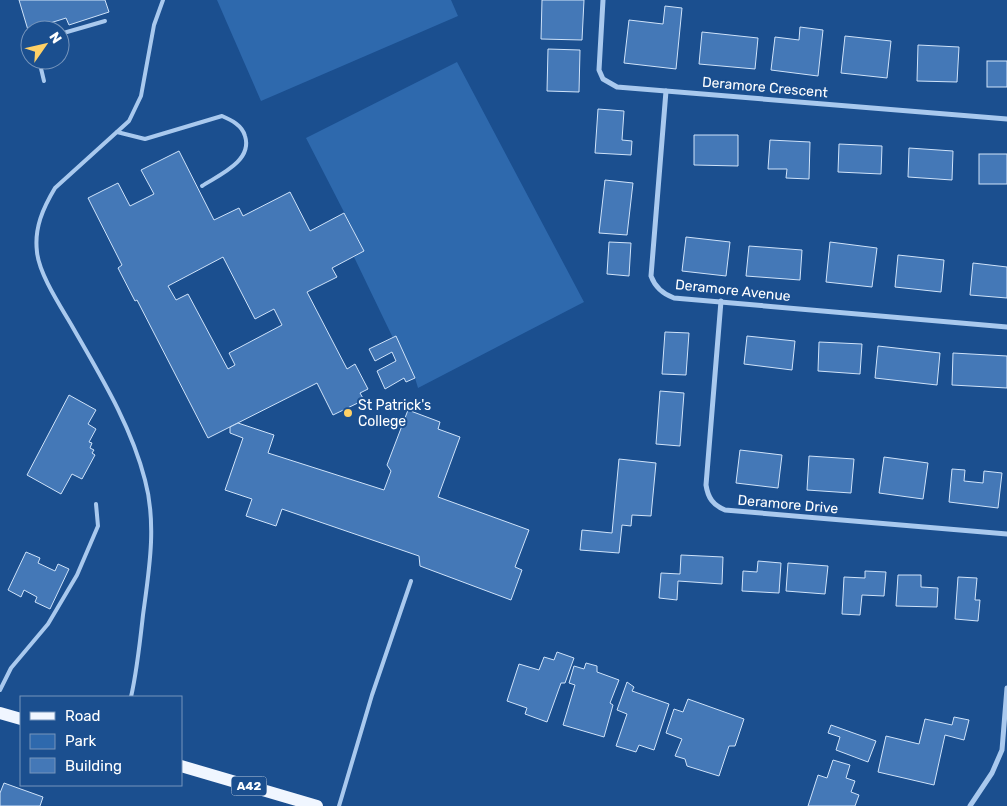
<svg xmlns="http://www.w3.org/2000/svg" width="1007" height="806" font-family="Rubik,sans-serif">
  <rect width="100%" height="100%" fill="#1b4f8f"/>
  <!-- green -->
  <g fill="#2e69ad">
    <polygon points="217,0 451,0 458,16 261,101"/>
    <polygon points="457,62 584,302 418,388 415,378 396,337 393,338 354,257 364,251 306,138"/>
  </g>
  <!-- building -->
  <g fill="#4478b7" stroke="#cfe3fa" fill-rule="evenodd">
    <polygon points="19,0 105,0 109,12 69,25 66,18 28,30"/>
    <polygon points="542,0 584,0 582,40 541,39"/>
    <polygon points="665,6 682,8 676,69 624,63 629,20 663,24"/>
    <polygon points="800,27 823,30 818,76 771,70 775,37 799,40"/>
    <polygon points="702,32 758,38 755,69 699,64"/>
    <polygon points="845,36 891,41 887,78 841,73"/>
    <polygon points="918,45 959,47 957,82 917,81"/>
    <polygon points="548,49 580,50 579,92 547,91"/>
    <rect x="987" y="61" width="20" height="26"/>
    <polygon points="598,109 624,111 622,140 632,141 631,155 595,153"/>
    <polygon points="694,135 738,135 738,166 694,165"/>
    <polygon points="770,140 810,142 809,179 786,178 787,169 768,169"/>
    <polygon points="839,144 882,146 881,174 838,172"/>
    <polygon points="909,148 953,151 952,180 908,177"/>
    <path d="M179 151 214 220 239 208 243 216 290 192 310 231 344 213 364 251 332 268 337 277 307 292 347 369 355 364 368 389 360 393 364 400 333 415 317 383 208 438 137 300 135 301 118 268 122 265 88 198 118 183 130 206 154 194 141 170ZM223 257 255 319 274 309 282 325 229 353 235 365 228 369 188 294 176 300 168 286Z"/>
    <rect x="979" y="154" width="28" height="30"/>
    <polygon points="605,180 633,183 627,235 599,233"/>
    <polygon points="686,237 730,242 726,276 682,271"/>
    <polygon points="609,242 631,243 629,276 607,274"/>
    <polygon points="830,242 877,248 872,287 826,282"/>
    <polygon points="749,246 802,250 800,280 746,276"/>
    <polygon points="898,255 944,260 941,292 895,287"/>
    <polygon points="973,263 1007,267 1007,298 970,295"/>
    <polygon points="665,332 689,333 686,375 662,374"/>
    <polygon points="396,336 415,378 406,382 404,378 385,389 377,371 396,361 392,352 375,361 369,349"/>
    <polygon points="747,336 795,341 792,370 744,364"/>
    <polygon points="819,342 862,344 860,374 818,371"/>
    <polygon points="878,346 940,353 937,385 875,378"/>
    <polygon points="953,353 1007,356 1007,388 952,385"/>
    <polygon points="660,391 684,393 680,446 656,444"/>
    <polygon points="69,395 96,410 88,424 96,429 89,442 92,443 90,448 94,450 92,453 95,455 82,479 72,474 61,494 27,475"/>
    <polygon points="408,410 440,422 438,429 460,437 438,497 529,530 515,567 522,570 511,600 420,566 419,556 282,509 276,526 246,516 252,499 225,490 243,438 230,433 230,427 238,423 274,435 268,453 384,490 391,471 387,465"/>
    <polygon points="740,450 782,455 778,488 736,483"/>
    <polygon points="809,456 854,459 851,493 807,490"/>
    <polygon points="884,457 928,463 923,499 879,493"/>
    <polygon points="619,459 656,463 651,516 632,515 631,526 622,525 619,553 580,550 582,530 612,533"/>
    <polygon points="952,469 965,470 964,481 983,483 984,471 1002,473 998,508 949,502"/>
    <polygon points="26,552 40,558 38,563 55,571 58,564 69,569 50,609 35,602 37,597 24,590 21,597 8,590"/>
    <polygon points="681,555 723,557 722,584 678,581 677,600 659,598 661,573 680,574"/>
    <polygon points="758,561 781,563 779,593 742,591 743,571 757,572"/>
    <polygon points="788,563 828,566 825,594 786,591"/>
    <polygon points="865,571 886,572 884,596 862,595 860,615 842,614 844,577 865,578"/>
    <polygon points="898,575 921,575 921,587 938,588 937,607 896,606"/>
    <polygon points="958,577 977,578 975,600 980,600 978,621 955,619"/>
    <polygon points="557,652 574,658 565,683 561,683 547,722 525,714 527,708 507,701 519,664 539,670 544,657 554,660"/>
    <polygon points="586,663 597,666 597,672 619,680 610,703 613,705 604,737 563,725 575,685 569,683 574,666 584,669"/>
    <polygon points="627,682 634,687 632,691 669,704 654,750 639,745 636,752 616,746 627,714 617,710"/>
    <polygon points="688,699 744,719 735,746 729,746 719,776 687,766 685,759 675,756 682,739 666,733 674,709 683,712"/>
    <polygon points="954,717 969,720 964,740 945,735 934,785 878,772 886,736 919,744 925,719 952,725"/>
    <polygon points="831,725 876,741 868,762 836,750 840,737 828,733"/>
    <polygon points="833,760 850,765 846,778 855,781 851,792 859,795 855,806 808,806 818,775 827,778"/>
    <polygon points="4,783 43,797 40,806 0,806 0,793"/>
  </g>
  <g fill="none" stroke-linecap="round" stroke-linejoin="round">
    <!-- lane -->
    <g stroke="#a9c9ee" stroke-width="4">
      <polyline points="60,34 105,21"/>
      <polyline points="39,60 44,81"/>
      <path d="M117 132 145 139 222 116C231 120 242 125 245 136 253 161 219 175 202 186"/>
      <polyline points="0,690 11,668 48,624 77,575 98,526 96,504"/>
      <path d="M131 697C137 671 140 642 143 615 149 571 157 524 145 480 131 425 100 375 72 326 61 307 39 274 37 252 34 228 43 208 55 188L129 121 141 96 154 25 163 0"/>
      <polyline points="339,806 372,695 411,581"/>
    </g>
    <!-- street -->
    <g stroke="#a9c9ee" stroke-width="5">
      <polyline points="603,0 599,70 603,79 617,87 1007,119"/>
      <path d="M666 91 651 276C655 287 663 294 674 298L1007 327"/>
      <path d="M721 301 706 485C708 498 713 505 725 510L1007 534"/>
      <polyline points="970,806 992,773 1002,750 1007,688"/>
    </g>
    <!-- primary -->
    <g stroke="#f0f6ff" stroke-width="12">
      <polyline points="0,713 21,719"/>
      <polyline points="181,766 317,806"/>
    </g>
  </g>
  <!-- markers -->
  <circle fill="#ffd166" stroke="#1b4f8f" stroke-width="2" cx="348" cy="413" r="5"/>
  <g text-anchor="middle" stroke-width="4" stroke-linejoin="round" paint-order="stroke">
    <!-- shield labels -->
    <rect fill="#1b4f8f" stroke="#bbcadd" stroke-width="1" x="231.5" y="776.5" width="35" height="19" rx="4"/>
    <g font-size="12" font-weight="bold" fill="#fff">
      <text x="249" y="790">A42</text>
    </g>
    <!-- street labels -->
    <g font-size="14" fill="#fff" stroke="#1b4f8f">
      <text transform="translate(765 87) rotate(5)" y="5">Deramore Crescent</text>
      <text transform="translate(733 290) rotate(6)" y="5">Deramore Avenue</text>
      <text transform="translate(788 504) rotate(5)" y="5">Deramore Drive</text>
    </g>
    <!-- poi labels -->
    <g font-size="14" fill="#fff" stroke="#1b4f8f" text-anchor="start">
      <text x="358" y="410">St Patrick's<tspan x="358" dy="16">College</tspan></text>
    </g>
  </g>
  <!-- legend -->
  <rect x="20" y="696" width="162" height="90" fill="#1b4f8f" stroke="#7695bc"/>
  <rect x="30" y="712" width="25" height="8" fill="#f0f6ff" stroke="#7695bc"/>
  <text x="65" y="721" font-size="15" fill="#ffffff">Road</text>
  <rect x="30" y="734" width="25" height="15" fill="#2e69ad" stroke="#7695bc"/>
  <text x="65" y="746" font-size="15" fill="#ffffff">Park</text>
  <rect x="30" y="758" width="25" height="15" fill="#4478b7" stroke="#7695bc"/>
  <text x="65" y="771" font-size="15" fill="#ffffff">Building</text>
  <!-- north arrow -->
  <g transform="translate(45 45) rotate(56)"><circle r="24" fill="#1b4f8f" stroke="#7695bc"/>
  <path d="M0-4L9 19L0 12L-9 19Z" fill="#ffd166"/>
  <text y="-8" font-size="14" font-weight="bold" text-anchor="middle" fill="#ffffff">N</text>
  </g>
</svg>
